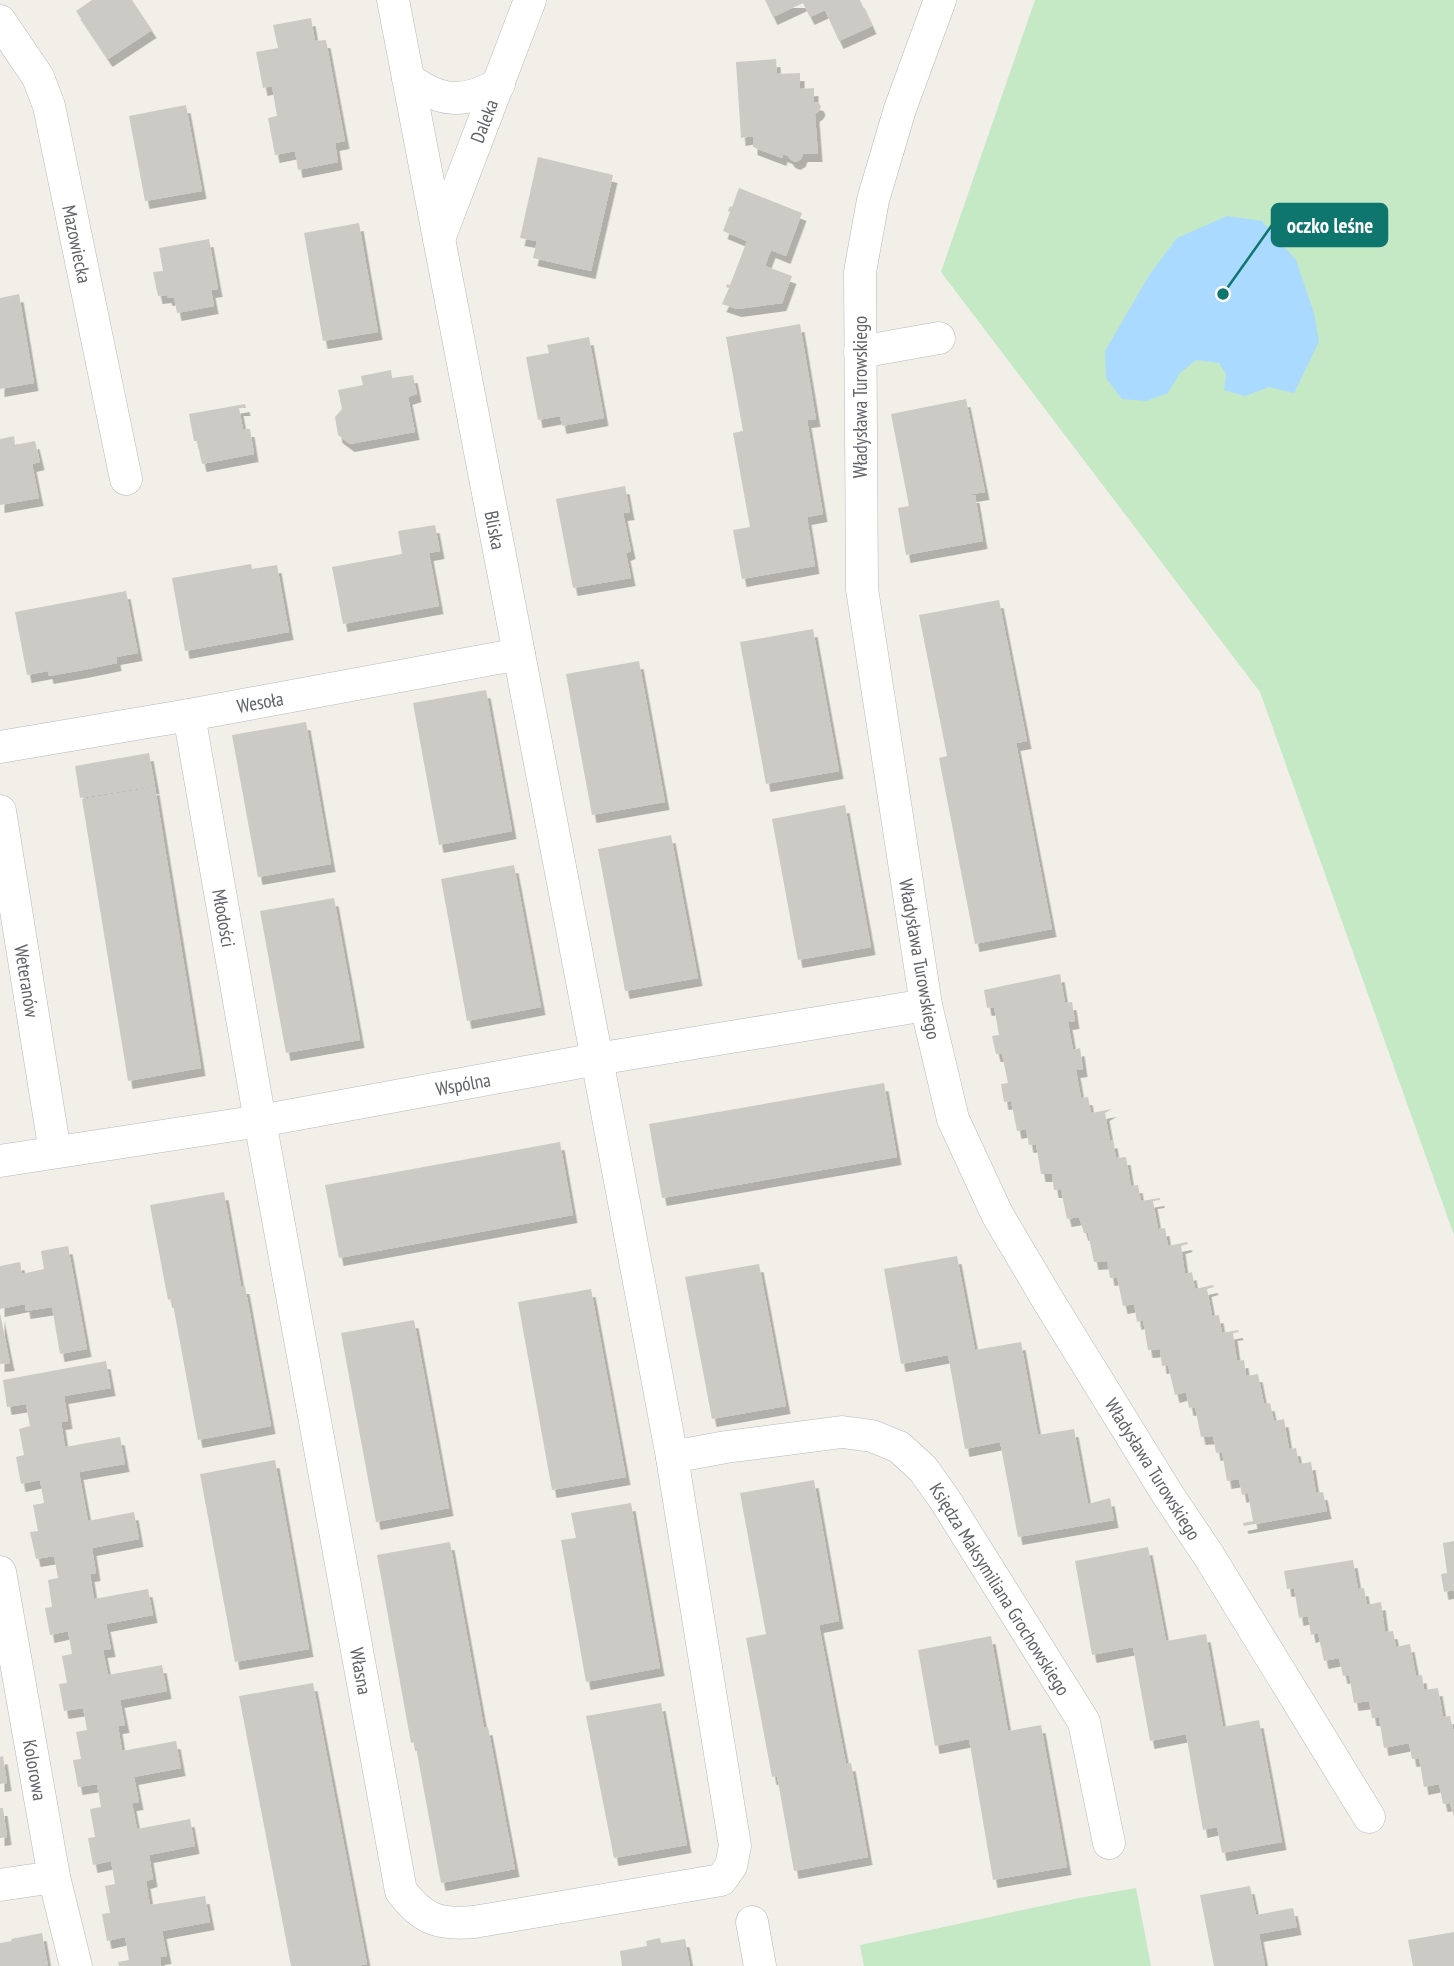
<svg xmlns="http://www.w3.org/2000/svg" width="1454" height="1966" font-family="'PT Sans Narrow',sans-serif">
  <defs>
    <filter id="shadow"><feDropShadow dx="4.5" dy="8" stdDeviation="0" flood-color="#0004"/></filter>
  </defs>
  <rect width="100%" height="100%" fill="#f1efe8"/>
  <!-- green -->
  <g fill="#c5e8c5">
    <polygon points="1035,0 1454,0 1454,1235 1260,692 941,272"/>
    <polygon points="1136,1888 1151,1966 864,1966 860,1945 1079,1898"/>
  </g>
  <!-- water -->
  <polygon fill="#aadaff" points="1227,216 1262,221 1296,260 1314,313 1319,342 1294,393 1269,387 1245,396 1224,390 1226,374 1219,363 1196,360 1180,373 1168,393 1146,401 1122,399 1106,378 1105,351 1150,274 1177,238"/>
  <!-- building -->
  <g fill="#cccac5" filter="url(#shadow)">
    <polygon points="92,0 132,0 152,30 108,59 76,11"/>
    <polygon points="765,0 860,0 872,26 839,41 825,10 810,17 803,3 773,17"/>
    <polygon points="311,18 315,41 326,40 345,141 335,143 338,162 298,170 295,151 275,155 268,118 277,116 272,86 263,88 256,52 278,48 273,25"/>
    <polygon points="776,59 777,74 800,73 800,89 814,88 814,102 819,103 821,107 819,111 815,114 818,154 803,154 801,159 796,162 791,160 788,156 783,154 782,158 753,147 753,136 741,138 736,62"/>
    <polygon points="186,105 202,191 145,201 129,116"/>
    <polygon points="538,157 613,175 591,271 533,258 537,241 520,238"/>
    <polygon points="739,188 802,213 786,256 771,250 765,266 792,276 782,303 737,309 722,304 729,288 726,287 727,284 730,285 747,241 723,231 730,212 728,211 730,206 732,207"/>
    <polygon points="359,223 378,332 323,341 304,233"/>
    <polygon points="209,239 218,289 211,290 214,306 177,313 174,297 168,298 167,295 158,296 153,272 163,271 159,248"/>
    <polygon points="19,294 34,383 0,389 0,298"/>
    <polygon points="800,324 816,419 807,420 823,514 807,517 815,566 742,579 733,530 750,527 733,433 743,431 726,337"/>
    <polygon points="589,337 604,418 562,426 560,416 538,420 526,357 549,353 547,345"/>
    <polygon points="391,370 392,378 413,375 417,394 408,397 415,432 350,444 338,435 335,417 342,409 338,390 363,385 361,376"/>
    <polygon points="966,399 985,492 966,495 975,495 983,541 906,555 898,508 909,506 891,414"/>
    <polygon points="245,404 246,408 239,408 243,429 250,429 254,454 202,464 197,441 194,441 189,414"/>
    <polygon points="14,436 15,445 35,441 40,462 32,464 39,498 0,505 0,439"/>
    <polygon points="625,486 630,512 623,513 631,551 626,553 631,578 573,588 556,499"/>
    <polygon points="435,525 440,551 429,553 439,606 343,624 332,567 402,554 398,531"/>
    <polygon points="251,564 252,569 277,565 289,632 185,651 172,578"/>
    <polygon points="126,591 138,653 116,657 117,663 83,670 49,676 48,671 27,675 15,612"/>
    <polygon points="999,600 1027,741 1016,743 1052,929 975,944 939,758 947,756 919,615"/>
    <polygon points="813,629 839,771 766,784 740,642"/>
    <polygon points="639,661 665,802 592,815 566,674"/>
    <polygon points="486,690 512,831 439,845 413,703"/>
    <polygon points="306,722 331,864 258,877 232,735"/>
    <polygon points="149,753 155,786 80,798 75,766"/>
    <polygon points="155,787 201,1068 128,1081 82,799"/>
    <polygon points="845,805 871,947 798,960 772,819"/>
    <polygon points="671,835 698,978 625,991 598,849"/>
    <polygon points="514,865 541,1007 467,1021 441,879"/>
    <polygon points="334,898 360,1040 286,1053 260,911"/>
    <polygon points="1060,974 1065,1003 1072,1002 1075,1021 1068,1022 1073,1050 1080,1048 1083,1069 1076,1070 1081,1098 1088,1097 1091,1113 1112,1109 1105,1113 1110,1141 1113,1140 1116,1158 1126,1157 1131,1186 1138,1185 1141,1201 1160,1198 1160,1200 1153,1201 1158,1229 1165,1228 1168,1246 1187,1242 1188,1244 1181,1246 1185,1274 1192,1272 1195,1289 1213,1285 1214,1287 1207,1289 1212,1316 1219,1315 1222,1333 1238,1330 1239,1332 1233,1333 1237,1361 1244,1360 1246,1376 1258,1374 1264,1404 1270,1403 1274,1421 1284,1419 1289,1449 1296,1448 1299,1464 1311,1462 1316,1493 1323,1492 1327,1511 1244,1526 1243,1523 1253,1521 1248,1493 1242,1495 1239,1479 1227,1481 1222,1452 1216,1453 1213,1436 1201,1437 1195,1407 1189,1408 1186,1392 1175,1395 1168,1365 1162,1366 1160,1349 1148,1350 1143,1320 1137,1322 1134,1304 1123,1306 1117,1277 1110,1278 1107,1261 1094,1262 1088,1233 1084,1233 1079,1217 1067,1219 1061,1190 1054,1190 1052,1174 1041,1174 1036,1144 1029,1145 1026,1129 1017,1131 1011,1101 1004,1102 1001,1084 1008,1083 1002,1054 996,1054 992,1036 999,1035 994,1007 987,1008 984,990"/>
    <polygon points="884,1083 897,1157 662,1198 649,1124"/>
    <polygon points="560,1142 573,1215 339,1258 325,1185"/>
    <polygon points="224,1192 241,1286 245,1286 271,1426 198,1440 172,1299 168,1300 150,1205"/>
    <polygon points="68,1246 87,1349 60,1354 52,1307 26,1311 25,1304 0,1309 0,1266 20,1262 22,1274 44,1269 41,1251"/>
    <polygon points="957,1256 975,1350 1021,1342 1038,1435 1074,1429 1088,1504 1110,1498 1114,1520 1018,1537 1000,1442 965,1449 948,1355 901,1364 884,1269"/>
    <polygon points="759,1264 786,1406 712,1419 685,1277"/>
    <polygon points="591,1289 626,1477 552,1490 518,1302"/>
    <polygon points="0,1313 10,1363 0,1364"/>
    <polygon points="414,1320 449,1508 376,1522 341,1333"/>
    <polygon points="106,1361 111,1388 64,1396 68,1421 61,1422 65,1447 120,1437 125,1464 79,1472 88,1521 134,1512 139,1539 92,1548 96,1573 90,1574 94,1599 148,1589 153,1615 106,1624 111,1649 103,1650 108,1675 162,1665 167,1691 120,1700 125,1725 118,1726 122,1751 176,1741 181,1768 134,1777 139,1802 132,1803 137,1829 190,1819 195,1846 149,1855 153,1879 146,1881 150,1905 205,1896 210,1922 162,1931 167,1956 160,1957 161,1966 119,1966 118,1962 129,1960 125,1937 107,1941 102,1914 110,1913 105,1886 115,1884 111,1861 93,1865 88,1838 95,1837 90,1809 101,1807 97,1784 78,1787 73,1760 81,1759 76,1732 87,1730 83,1708 64,1711 59,1684 67,1683 62,1656 72,1654 68,1631 50,1635 45,1608 52,1607 48,1580 58,1578 54,1556 36,1559 30,1532 38,1531 33,1505 44,1503 40,1480 21,1484 16,1457 24,1455 19,1429 30,1426 26,1404 7,1407 3,1380"/>
    <polygon points="275,1460 309,1649 235,1662 200,1474"/>
    <polygon points="814,1480 839,1621 819,1625 846,1764 851,1763 868,1857 794,1871 777,1776 772,1777 746,1638 766,1634 740,1493"/>
    <polygon points="631,1503 660,1668 586,1682 561,1540 576,1538 571,1513"/>
    <polygon points="1454,1541 1454,1590 1444,1592 1441,1574 1447,1573 1443,1543"/>
    <polygon points="450,1542 484,1728 488,1727 515,1869 441,1883 415,1742 411,1743 377,1555"/>
    <polygon points="1148,1547 1166,1641 1206,1634 1223,1727 1259,1720 1282,1842 1222,1853 1217,1827 1203,1830 1186,1734 1150,1741 1133,1647 1092,1655 1075,1561"/>
    <polygon points="1353,1560 1358,1589 1364,1588 1367,1605 1381,1602 1385,1632 1393,1631 1396,1647 1410,1644 1416,1676 1422,1675 1424,1690 1438,1688 1443,1717 1450,1716 1454,1733 1454,1817 1450,1803 1443,1804 1439,1784 1424,1787 1419,1758 1412,1759 1409,1743 1384,1748 1379,1718 1372,1718 1369,1701 1354,1703 1349,1675 1343,1676 1339,1658 1324,1661 1318,1633 1311,1635 1308,1616 1299,1618 1294,1588 1287,1589 1284,1571"/>
    <polygon points="991,1636 1008,1731 1041,1725 1067,1867 993,1880 969,1739 935,1746 918,1650"/>
    <polygon points="313,1683 367,1964 357,1966 291,1966 239,1696"/>
    <polygon points="661,1703 687,1845 614,1858 586,1716"/>
    <polygon points="3,1756 7,1783 0,1784 0,1757"/>
    <polygon points="0,1808 3,1808 7,1837 0,1838"/>
    <polygon points="1250,1886 1256,1915 1293,1908 1297,1927 1259,1934 1265,1966 1214,1966 1200,1895"/>
    <polygon points="1454,1932 1454,1966 1413,1966 1408,1940"/>
    <polygon points="42,1933 48,1966 0,1966 0,1943 12,1941 11,1939"/>
    <polygon points="660,1938 661,1943 685,1939 690,1966 622,1966 620,1951 647,1946 646,1941"/>
  </g>
  <g fill="none" stroke-linecap="round" stroke-linejoin="round">
    <!-- street casing -->
    <g stroke="#b5b8bc" stroke-width="33">
      <g id="street">
        <polyline points="940,0 900,109 873,200 860,272 862,589 926,1005 953,1119 997,1214 1049,1302 1168,1495 1209,1556 1369,1817"/>
        <polyline points="0,21 38,77 49,106 126,479"/>
        <path d="M408 78C440 103 464 104 499 84"/>
        <polyline points="439,239 530,0"/>
        <polyline points="860,352 939,338"/>
        <path d="M189 715 260 1121 401 1891C423 1920 439 1925 474 1922L721 1880 731 1866 735 1846 672 1457 597 1059 393 0"/>
        <polyline points="0,747 189,715 519,654"/>
        <polyline points="0,811 55,1152"/>
        <polyline points="0,1161 260,1121 597,1059 926,1005"/>
        <polyline points="672,1457 726,1447 842,1432 872,1436 899,1447 923,1469 945,1500 1084,1722 1109,1843"/>
        <polyline points="0,1572 54,1877 76,1966"/>
        <polyline points="0,1885 54,1877"/>
        <polyline points="752,1922 760,1966"/>
      </g>
    </g>
    <!-- street -->
    <use href="#street" stroke="#fff" stroke-width="32"/>
  </g>
  <g text-anchor="middle" stroke-width="5" stroke-linejoin="round" paint-order="stroke">
    <!-- street labels -->
    <g font-size="19" fill="#5f6368" stroke="#fff">
      <text transform="translate(484 121) rotate(-69)" y="7">Daleka</text>
      <text transform="translate(77 244) rotate(78)" y="7">Mazowiecka</text>
      <text transform="translate(860 397) rotate(-90)" y="7">Władysława Turowskiego</text>
      <text transform="translate(495 530) rotate(79)" y="7">Bliska</text>
      <text transform="translate(260 702) rotate(-10)" y="7">Wesoła</text>
      <text transform="translate(224 918) rotate(80)" y="7">Młodości</text>
      <text transform="translate(920 959) rotate(80)" y="7">Władysława Turowskiego</text>
      <text transform="translate(27 981) rotate(81)" y="7">Weteranów</text>
      <text transform="translate(463 1084) rotate(-10)" y="7">Wspólna</text>
      <text transform="translate(1153 1469) rotate(58)" y="7">Władysława Turowskiego</text>
      <text transform="translate(1000 1589) rotate(58)" y="7">Księdza Maksymiliana Grochowskiego</text>
      <text transform="translate(361 1671) rotate(80)" y="7">Własna</text>
      <text transform="translate(35 1770) rotate(80)" y="7">Kolorowa</text>
    </g>
  </g>
  <!-- callouts -->
  <path fill="none" stroke="#0f766e" stroke-width="2.5" d="M1223 294L1272 225"/>
  <circle fill="#0f766e" stroke="#fff" stroke-width="2.5" cx="1223" cy="294" r="7"/>
  <rect fill="#0f766e" stroke="#0f766e" stroke-width="2.5" x="1272" y="204" width="115" height="42" rx="7"/>
  <g font-size="21" text-anchor="middle" font-weight="bold" fill="#fff">
    <text x="1330" y="233">oczko leśne</text>
  </g>
</svg>
